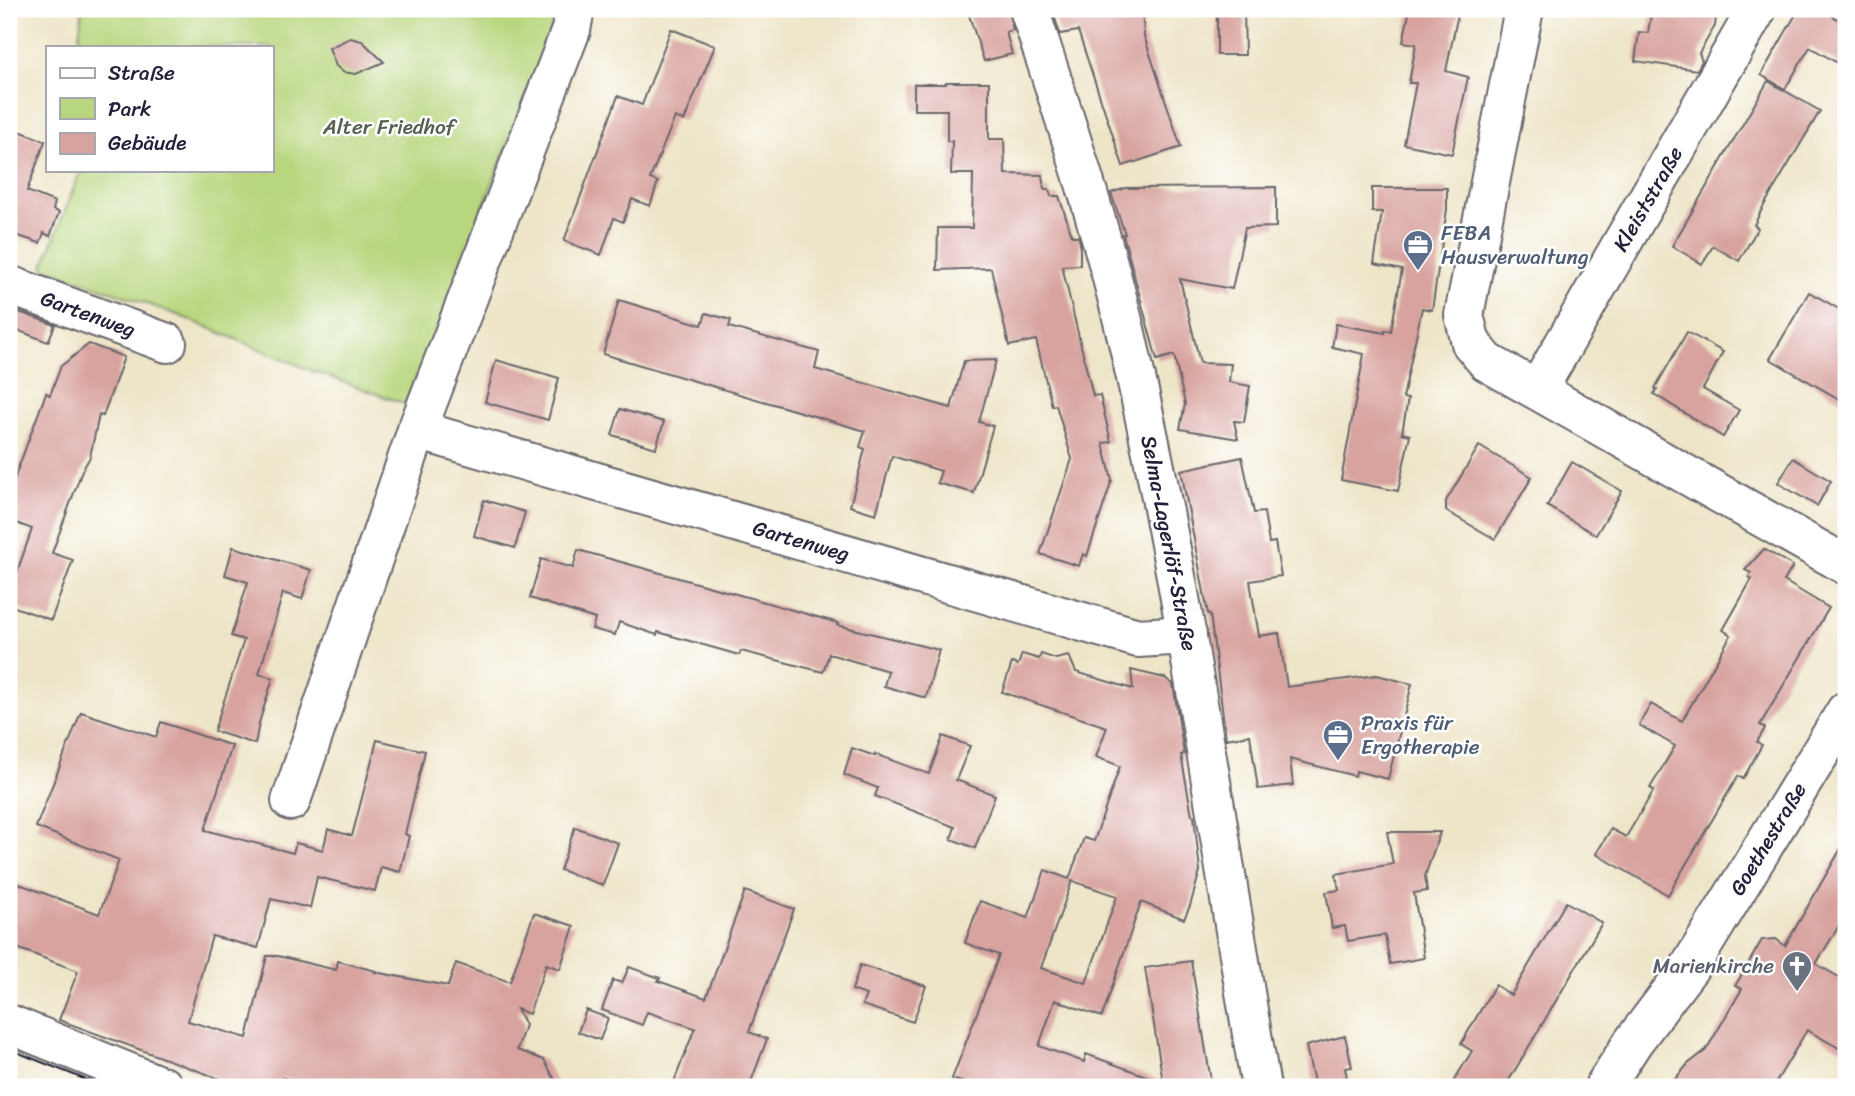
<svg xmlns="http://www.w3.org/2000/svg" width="1855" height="1096" font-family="Sriracha,sans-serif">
  <rect width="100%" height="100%" fill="#fff"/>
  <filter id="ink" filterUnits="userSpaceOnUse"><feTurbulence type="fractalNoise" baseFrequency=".0143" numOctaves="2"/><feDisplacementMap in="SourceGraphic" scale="14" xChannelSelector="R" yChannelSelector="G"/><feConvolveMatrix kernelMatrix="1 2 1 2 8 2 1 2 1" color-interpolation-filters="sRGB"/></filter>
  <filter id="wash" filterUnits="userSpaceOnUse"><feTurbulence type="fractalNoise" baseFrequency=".00686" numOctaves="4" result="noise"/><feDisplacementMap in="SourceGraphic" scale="28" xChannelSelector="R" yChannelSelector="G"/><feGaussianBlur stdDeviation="1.57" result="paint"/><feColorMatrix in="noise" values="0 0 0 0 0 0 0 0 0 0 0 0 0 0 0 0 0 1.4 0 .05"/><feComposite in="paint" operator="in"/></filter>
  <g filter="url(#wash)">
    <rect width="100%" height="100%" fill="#eee5c8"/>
    <!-- green -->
    <polygon fill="#b8d67d" stroke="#6d7c5c" stroke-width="2" points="82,9 559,9 430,347 405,404 310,370 178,315 43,267 81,170 271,170 271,47 78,47"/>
    <g id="blocks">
      <!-- building -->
      <g fill="#d8a39f" fill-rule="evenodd">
        <polygon points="967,9 1008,9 1013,30 1006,32 1012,54 984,61"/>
        <polygon points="1052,9 1128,9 1128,11 1142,9 1144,36 1181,147 1123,166 1078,31 1060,34"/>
        <polygon points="1217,9 1244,9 1245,55 1217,55"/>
        <polygon points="1410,9 1459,9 1446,71 1468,77 1452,154 1404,144 1416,83 1409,83 1416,44 1403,42"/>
        <polygon points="1652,9 1717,9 1715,26 1699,53 1702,61 1697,70 1635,61 1639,32 1648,33"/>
        <polygon points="1799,9 1820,9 1846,24 1846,68 1810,47 1785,89 1761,75"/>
        <polygon points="671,29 715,46 684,121 675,117 650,179 658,182 650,206 632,199 623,222 614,218 601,255 564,241 618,96 642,105"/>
        <polygon points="350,38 362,41 384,62 356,74 343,72 336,66 329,48"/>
        <polygon points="1768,81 1820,111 1763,207 1754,225 1758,228 1739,261 1713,246 1702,264 1672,246"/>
        <polygon points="946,82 989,82 989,139 1004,139 1005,174 1042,175 1044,189 1049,189 1051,196 1059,196 1072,236 1078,236 1080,243 1080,265 1062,266 1093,396 1100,395 1111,442 1103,443 1112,480 1087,556 1083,554 1079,566 1040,554 1072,459 1056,405 1052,406 1036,340 1009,346 991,268 937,270 938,228 972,228 973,174 951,174 952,141 947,141 947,110 914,110 914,84 946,84"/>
        <polygon points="17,130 45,141 27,191 55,202 53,210 59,212 50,236 44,233 40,243 9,233 9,148"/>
        <polygon points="1276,187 1276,227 1245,228 1232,289 1180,279 1200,363 1231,364 1229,382 1250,386 1244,422 1234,421 1238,439 1180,429 1185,404 1174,355 1157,360 1123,234 1125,234 1111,193 1126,188"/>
        <polygon points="1372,188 1447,188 1447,209 1432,310 1422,308 1403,398 1408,399 1402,433 1410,435 1398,491 1341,480 1364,354 1332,347 1336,324 1385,333 1385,330 1391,331 1402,270 1374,264 1382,212 1372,212"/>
        <polygon points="1809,292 1846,313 1846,403 1770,359"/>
        <polygon points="619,300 702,325 706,313 731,320 729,327 819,352 815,369 951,408 964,361 996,360 979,422 993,426 974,493 937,483 941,471 892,456 876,514 850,506 865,449 860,447 865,431 603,354"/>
        <polygon points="16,311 55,325 48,342 9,327"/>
        <polygon points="1687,332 1723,352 1703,389 1739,410 1723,437 1654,394 1657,389 1655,388"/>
        <polygon points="89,344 124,357 103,416 99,415 90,457 82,471 52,553 73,560 51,620 9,605 9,595 32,529 9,520 9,493 46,393 50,395 61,366"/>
        <polygon points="496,360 559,378 548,420 485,402"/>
        <polygon points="620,409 664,422 656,448 612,435"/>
        <polygon points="1479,446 1532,477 1495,539 1446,511 1446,501"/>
        <polygon points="1242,457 1254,513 1264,512 1269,543 1275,542 1281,576 1250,581 1259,636 1279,633 1287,687 1377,675 1412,684 1388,779 1356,771 1355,776 1290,759 1293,785 1258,789 1250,735 1226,739 1210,614 1208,614 1181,470"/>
        <polygon points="1793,458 1831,481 1817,506 1778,483"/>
        <polygon points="1572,462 1622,491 1596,535 1547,506"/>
        <polygon points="484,500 525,512 515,548 474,536"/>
        <polygon points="233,547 311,570 302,599 283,593 259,674 273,678 259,723 255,744 214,731 244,640 231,636 248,582 225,575"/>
        <polygon points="1764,549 1793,566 1784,581 1829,608 1760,725 1765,728 1757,742 1762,745 1743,779 1738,776 1668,895 1596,854 1611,829 1626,837 1654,790 1650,788 1675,746 1639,725 1651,704 1682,721 1731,635 1723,630 1752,579 1749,577 1751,573 1745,570"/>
        <polygon points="578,550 754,599 838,623 837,625 939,650 926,698 884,686 888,671 829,654 823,672 741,651 739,655 658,632 657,635 619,622 615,635 592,629 595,619 530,598 541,559 573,568"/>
        <path d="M1022 654 1039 659 1041 654 1056 659 1069 656 1076 672 1133 689 1131 670 1165 678 1173 684 1184 754 1181 755 1192 815 1194 816 1200 871 1190 906 1184 919 1141 902 1102 1017 1055 1000 1039 1046 1084 1062 1086 1054 1163 1082 1145 968 1191 961 1212 1087H976L952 1079 999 955 965 943 980 901 1028 918 1045 870 1069 879 1084 838 1094 841 1120 766 1096 757 1107 727 1002 692 1012 663 1018 665ZM1072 881 1117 896 1086 983 1041 968Z"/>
        <polygon points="81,712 156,737 161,722 232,746 205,830 293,853 296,843 323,850 328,829 352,836 377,740 425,751 405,834 409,836 400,872 381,867 375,891 317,877 310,908 271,899 258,948 212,936 188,1021 247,1038 267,956 278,956 336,970 338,961 376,971 375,972 448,986 456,963 510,982 534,913 574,926 560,969 546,964 529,1014 517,1009 525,1025 517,1050 544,1060 559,1087 326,1087 283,1078 281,1087 242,1087 59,1020 78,971 9,945 9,880 99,914 119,860 36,827"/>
        <polygon points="943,736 970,746 956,780 995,795 975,848 951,839 955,827 875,796 878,788 844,775 852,748 875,756 875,754 929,774"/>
        <polygon points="575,827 618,843 603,885 560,870"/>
        <polygon points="1387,832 1440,832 1425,876 1427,891 1414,893 1424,958 1390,964 1385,935 1348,941 1345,926 1332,928 1326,892 1339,890 1336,874 1393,864"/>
        <polygon points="1846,840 1846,914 1816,964 1846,981 1846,1052 1807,1030 1773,1087 1668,1087 1688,1064 1706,1050 1742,989 1735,986 1762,940 1776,939 1785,946"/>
        <polygon points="745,891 794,909 749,1032 767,1039 749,1087 672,1087 695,1028 647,1012 642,1025 602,1010 613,980 622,983 629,967 660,978 658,981 706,998"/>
        <polygon points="1566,902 1602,923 1505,1087 1450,1087 1472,1051 1461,1044 1495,985 1511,995"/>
        <polygon points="860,965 926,986 913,1022 862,1005 866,995 852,990"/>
        <polygon points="586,1010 608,1018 600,1040 578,1032"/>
        <polygon points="1345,1036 1352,1067 1345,1068 1349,1087 1315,1087 1306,1046"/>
      </g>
    </g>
  </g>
  <g filter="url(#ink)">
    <use href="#blocks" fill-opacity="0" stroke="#69666c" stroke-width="2"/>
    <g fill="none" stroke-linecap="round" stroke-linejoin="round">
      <!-- minor casing -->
      <g stroke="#69666c" stroke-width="42">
        <g id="minor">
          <polyline points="575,9 571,30 417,430 1138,638 1187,635"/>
          <path d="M1029 9C1067 125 1106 241 1132 360 1187 600 1219 845 1261 1087"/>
          <polyline points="1524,9 1464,315 1471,343 1487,362 1846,565"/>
          <polyline points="9,285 167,343"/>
          <polyline points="1538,389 1757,9"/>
          <polyline points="291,801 417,430"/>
          <polyline points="1604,1087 1633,1042 1689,968 1846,711"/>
        </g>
      </g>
      <!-- major casing -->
      <g stroke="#69666c" stroke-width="42">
        <polyline id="major" points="9,1024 164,1087"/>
      </g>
      <!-- minor -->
      <use href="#minor" stroke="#fff" stroke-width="38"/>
      <!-- major -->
      <use href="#major" stroke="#fff" stroke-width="38"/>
      <!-- tram -->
      <polyline stroke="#22223b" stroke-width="2" points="9,1049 104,1087"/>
    </g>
  </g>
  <!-- icons -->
  <defs>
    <g id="office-pin" transform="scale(1.575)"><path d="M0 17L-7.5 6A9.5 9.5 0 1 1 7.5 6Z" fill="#5c6f8a" stroke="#fff"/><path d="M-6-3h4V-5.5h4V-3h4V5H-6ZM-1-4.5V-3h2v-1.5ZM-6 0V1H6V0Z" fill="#fff"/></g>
    <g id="church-pin" transform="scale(1.575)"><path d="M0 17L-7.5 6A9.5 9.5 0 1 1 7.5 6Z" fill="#6b7280" stroke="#fff"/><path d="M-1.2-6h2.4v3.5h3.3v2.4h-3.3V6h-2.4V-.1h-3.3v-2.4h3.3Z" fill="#fff"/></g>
  </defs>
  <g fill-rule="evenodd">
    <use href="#office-pin" x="1418" y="245"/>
    <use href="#office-pin" x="1338" y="735"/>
    <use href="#church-pin" x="1797" y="966"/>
  </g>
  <g text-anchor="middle" stroke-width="5" stroke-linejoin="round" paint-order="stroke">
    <!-- park labels -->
    <g font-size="21" fill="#566152" stroke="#fff">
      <text x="389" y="134">Alter Friedhof</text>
    </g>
    <!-- street labels -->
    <g font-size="21" fill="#22223b" stroke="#fff">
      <text transform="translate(1648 199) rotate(-60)" y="7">Kleiststraße</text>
      <text transform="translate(88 314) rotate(20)" y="7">Gartenweg</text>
      <text transform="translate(801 541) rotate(16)" y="7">Gartenweg</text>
      <text transform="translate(1169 543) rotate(79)" y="7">Selma-Lagerlöf-Straße</text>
      <text transform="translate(1768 839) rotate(-59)" y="7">Goethestraße</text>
    </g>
    <!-- service labels -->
    <g font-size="21" fill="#4e5e75" stroke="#fff" text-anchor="start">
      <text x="1441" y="240">FEBA<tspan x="1441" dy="24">Hausverwaltung</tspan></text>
      <text x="1361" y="730">Praxis für<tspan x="1361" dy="24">Ergotherapie</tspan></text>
    </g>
    <!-- worship labels -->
    <g font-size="21" fill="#5b616d" stroke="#fff" text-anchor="end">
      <text x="1774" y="973">Marienkirche</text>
    </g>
  </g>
  <!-- margin -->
  <rect width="1855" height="1096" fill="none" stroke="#fff" stroke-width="35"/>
  <!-- legend -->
  <rect x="46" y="46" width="228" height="126" fill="#ffffff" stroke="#a7a7b1" stroke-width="2"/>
  <rect x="60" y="68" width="35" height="10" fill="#ffffff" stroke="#a7a7b1" stroke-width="2"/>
  <text x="108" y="80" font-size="21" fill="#22223b">Straße</text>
  <rect x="60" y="98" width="35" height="21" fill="#b8d67d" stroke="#a7a7b1" stroke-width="2"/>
  <text x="108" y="116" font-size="21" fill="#22223b">Park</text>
  <rect x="60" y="133" width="35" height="21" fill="#d8a39f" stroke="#a7a7b1" stroke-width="2"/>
  <text x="108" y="150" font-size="21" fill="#22223b">Gebäude</text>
</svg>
